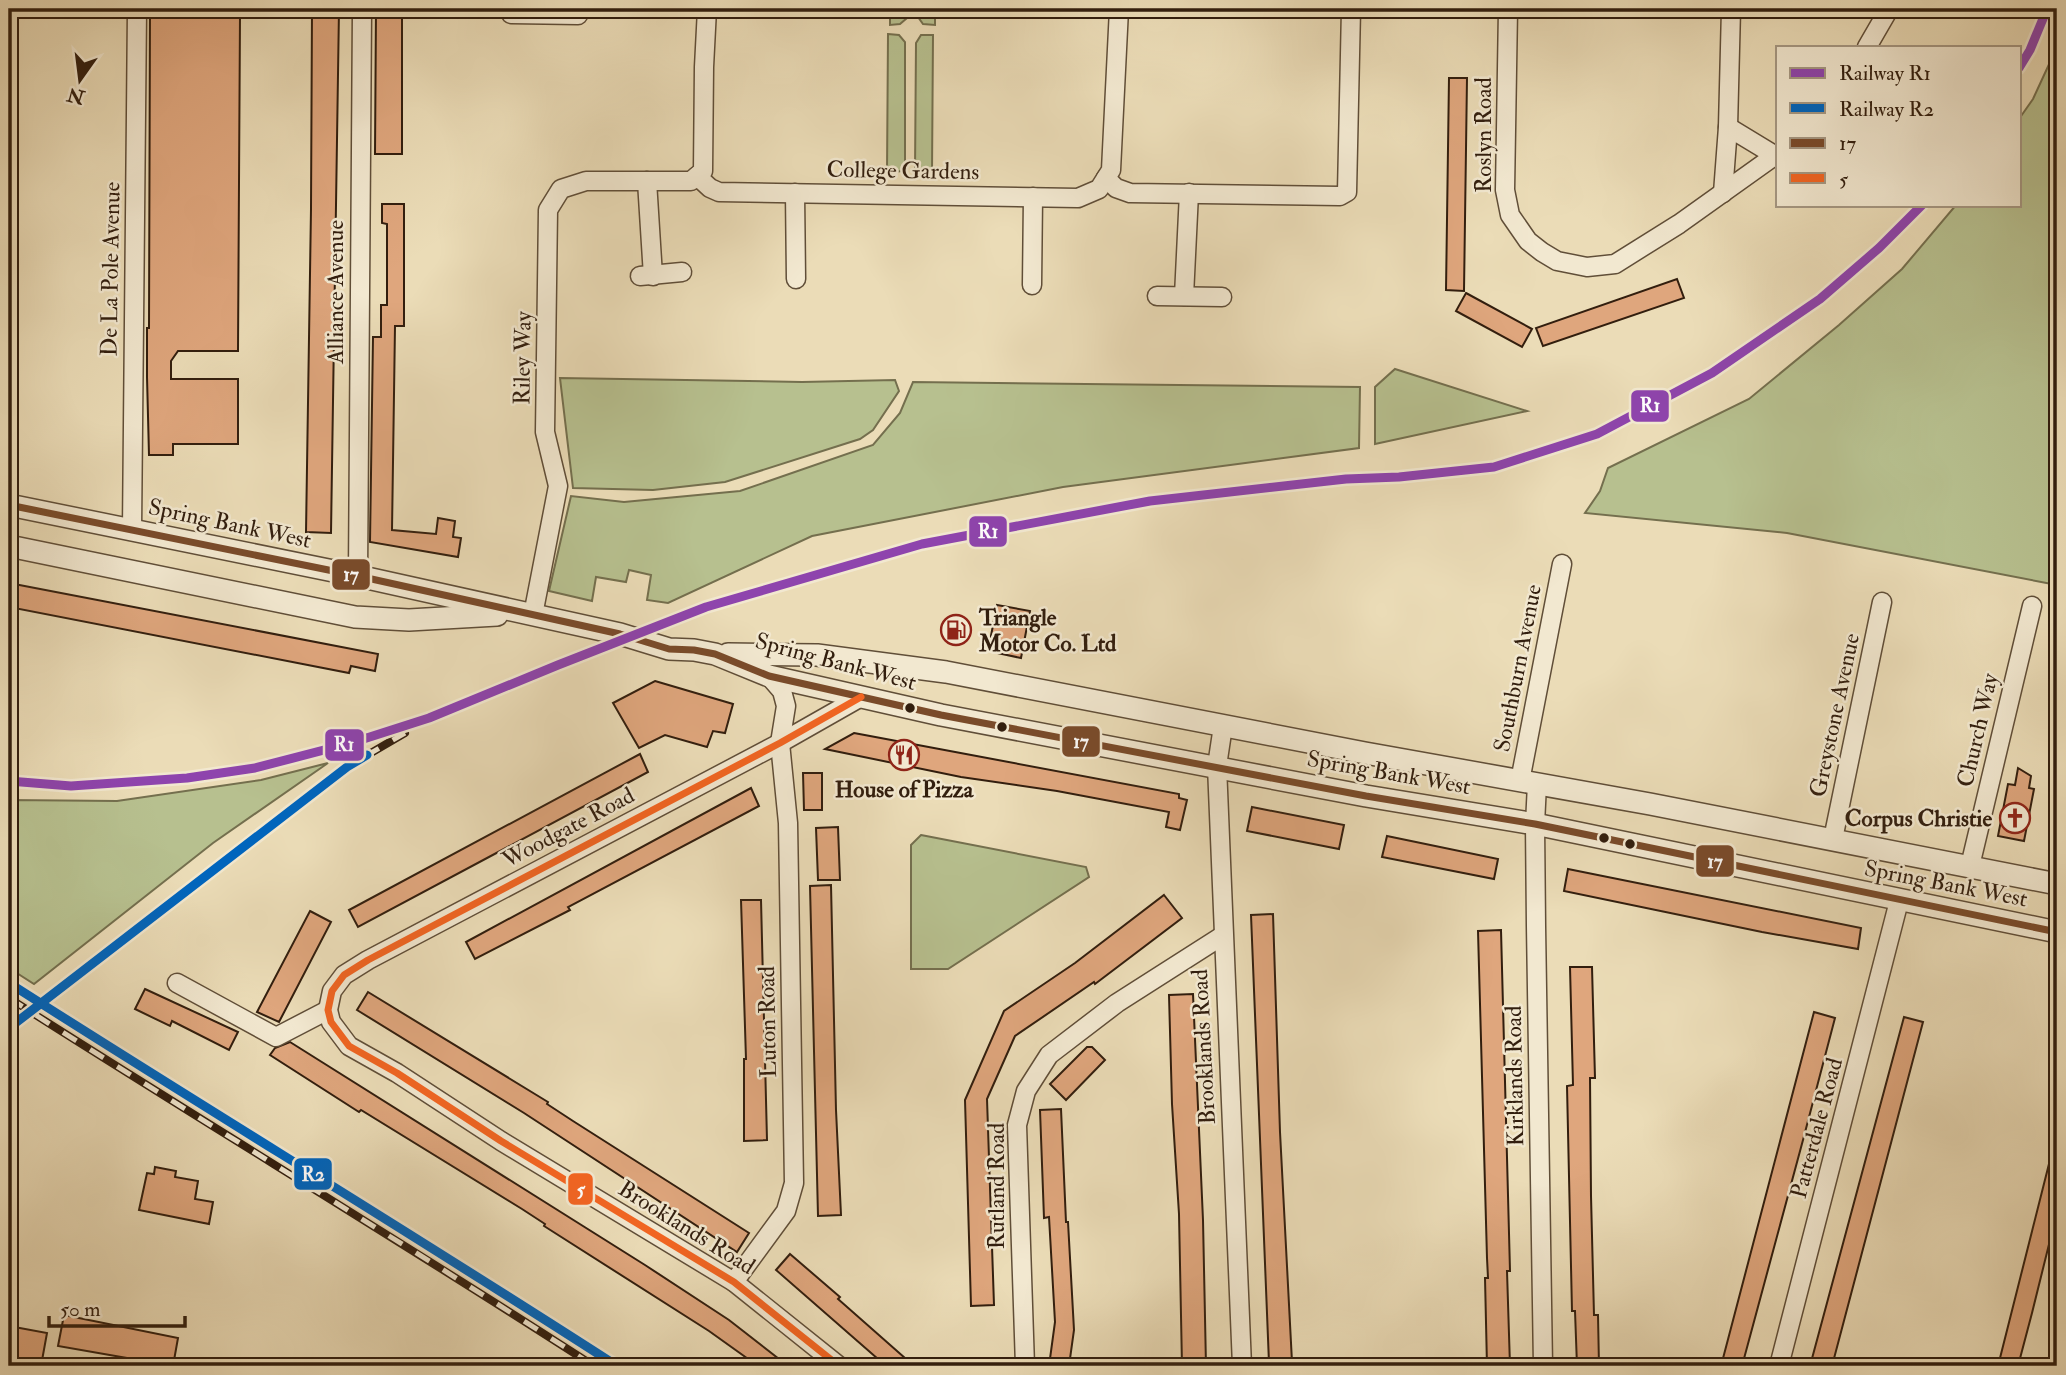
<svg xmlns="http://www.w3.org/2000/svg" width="2066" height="1375" font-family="'IM FELL Double Pica',serif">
  <rect width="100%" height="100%" fill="#ebdcb7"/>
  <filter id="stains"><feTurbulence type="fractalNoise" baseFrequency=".00286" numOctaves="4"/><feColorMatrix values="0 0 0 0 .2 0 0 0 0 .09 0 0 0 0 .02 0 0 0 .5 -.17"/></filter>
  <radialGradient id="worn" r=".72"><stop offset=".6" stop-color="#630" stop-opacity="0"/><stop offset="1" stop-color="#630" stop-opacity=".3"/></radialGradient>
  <!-- green -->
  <g fill="#b7c08f" stroke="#746f4e" stroke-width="2">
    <polygon points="890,9 907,9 907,18 900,24 890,25"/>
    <polygon points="918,9 935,9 935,25 923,24 918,17"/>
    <polygon points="888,34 899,35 905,42 905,171 887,172"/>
    <polygon points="921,35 933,35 932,172 915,172 916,43"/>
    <polygon points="2057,47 2057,585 1787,533 1585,513 1600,491 1608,468 1749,399 1839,325 1902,269 1956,205 2019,205 2019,119 2033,99"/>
    <polygon points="1395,369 1527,411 1375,444 1375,387"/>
    <polygon points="560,378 802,382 895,380 899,391 873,430 860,439 725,482 653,490 573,488"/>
    <polygon points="913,382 1360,387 1359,448 1063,487 812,536 668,603 647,600 651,575 629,570 626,582 596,577 592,601 549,591 571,496 624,502 740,491 873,445 900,413"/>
    <polygon points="328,763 213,843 34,984 9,968 9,800 117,801 261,780"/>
    <polygon points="921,835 1086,867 1089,877 948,969 911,969 911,845"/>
  </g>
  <!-- building -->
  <g fill="#dfa67d" stroke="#321e0e" stroke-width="2">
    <polygon points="150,9 174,9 174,15 240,15 238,351 178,351 171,361 171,379 238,379 238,444 173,444 173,455 149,455 147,377 147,328 149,328"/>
    <polygon points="312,9 339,9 331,533 306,532 311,209"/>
    <polygon points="376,9 402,9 402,154 375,154"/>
    <polygon points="1449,78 1467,78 1464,291 1446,290"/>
    <polygon points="382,204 404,204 404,326 395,326 392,530 436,534 438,518 455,521 453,537 461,538 458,557 370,542 373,337 381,337 381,305 387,305 387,224 382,223"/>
    <polygon points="1677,279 1684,298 1543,346 1536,328"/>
    <polygon points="1466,293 1532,329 1522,347 1456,311"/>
    <polygon points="9,583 378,654 375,671 351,666 349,673 9,607"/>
    <polygon points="997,605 1030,611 1021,658 988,651"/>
    <polygon points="655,681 733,704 725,733 713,731 707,747 665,735 639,748 613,703"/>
    <polygon points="854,733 1179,794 1179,798 1187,800 1180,830 1166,827 1169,812 1057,791 961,777 825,749"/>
    <polygon points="640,754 648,772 358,927 349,910"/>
    <polygon points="2018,768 2031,776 2029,788 2034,789 2024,841 1998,836 2008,784 2015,785"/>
    <polygon points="803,773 822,773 822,810 804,810"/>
    <polygon points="751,788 759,806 568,907 570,910 475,959 466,942"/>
    <polygon points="1252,807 1344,825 1339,849 1247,831"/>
    <polygon points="838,827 840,880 818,880 816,828"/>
    <polygon points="1387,836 1498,859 1494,879 1382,857"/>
    <polygon points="1568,869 1861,928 1858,949 1762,932 1564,891"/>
    <polygon points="831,885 836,1110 841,1215 818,1216 810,886"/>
    <polygon points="1164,895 1182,918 1095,984 1094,982 1015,1036 987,1099 994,1305 971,1306 965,1100 1004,1011 1075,963"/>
    <polygon points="741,900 761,900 767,1140 744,1141 744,1059 746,1059"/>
    <polygon points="310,911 331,922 279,1022 257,1012"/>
    <polygon points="1273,914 1280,1132 1292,1362 1269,1363 1251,915"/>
    <polygon points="1501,930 1510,1271 1507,1271 1510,1366 1487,1366 1485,1278 1488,1278 1487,1258 1478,931"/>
    <polygon points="1570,967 1592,967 1595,1078 1590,1078 1591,1196 1594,1315 1598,1315 1599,1366 1577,1366 1575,1311 1572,1311 1567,1086 1573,1085"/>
    <polygon points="145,989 238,1032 229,1050 172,1021 170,1026 135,1009"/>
    <polygon points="368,992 548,1102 547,1104 573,1121 749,1233 737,1252 524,1113 357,1010"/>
    <polygon points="1193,994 1203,1220 1206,1366 1182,1366 1179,1214 1172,1104 1169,995"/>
    <polygon points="1814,1012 1835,1018 1803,1140 1742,1366 1721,1366"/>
    <polygon points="1904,1017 1923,1022 1832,1366 1810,1366"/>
    <polygon points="290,1042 645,1265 729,1320 788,1366 758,1366 709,1331 544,1226 545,1224 522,1209 361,1110 359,1112 270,1055 275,1048"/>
    <polygon points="1087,1047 1092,1047 1105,1060 1066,1100 1050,1084"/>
    <polygon points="1061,1109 1066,1222 1068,1222 1074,1330 1069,1366 1049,1366 1055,1322 1049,1217 1044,1218 1040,1110"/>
    <polygon points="2052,1152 2057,1153 2057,1212 2032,1313 2018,1366 1998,1366"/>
    <polygon points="155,1167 176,1171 175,1177 198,1181 195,1199 213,1202 209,1224 139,1210 147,1173 154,1174"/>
    <polygon points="790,1254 840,1297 838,1299 914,1366 886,1366 776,1270"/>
    <polygon points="64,1315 178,1338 173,1366 58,1346"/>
    <polygon points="9,1326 47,1333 41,1366 9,1366"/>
  </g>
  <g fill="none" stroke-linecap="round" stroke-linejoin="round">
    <!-- minor casing -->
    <g stroke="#604e38" stroke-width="21">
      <g id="minor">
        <polyline points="1508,9 1505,190 1510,215 1528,241 1542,252 1557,261 1587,267 1615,264 1679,224 1777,154"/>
        <polyline points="511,14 578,15"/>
        <polyline points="1867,47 1889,9"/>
        <polyline points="1728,127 1776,156"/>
        <polyline points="697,176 710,188 719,192 1078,198 1099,189 1111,170 1119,9"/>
        <polyline points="1106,178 1116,188 1130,193 1340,196 1347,192 1351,9"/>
        <polyline points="647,181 653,276"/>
        <polyline points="795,193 796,279"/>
        <polyline points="1723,193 1728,127 1731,9"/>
        <polyline points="640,276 682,272"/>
        <polyline points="1032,285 1033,197"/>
        <polyline points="1157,296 1222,297"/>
        <polyline points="1184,296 1189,193"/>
        <polyline points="132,530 137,9"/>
        <polyline points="358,576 362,9"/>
        <polyline points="533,615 558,486 545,432 548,210 561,189 586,181 691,181 703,171 704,67 707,9"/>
        <polyline points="1223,726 1217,766 1242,1366"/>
        <polyline points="1520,781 1562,564"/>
        <polyline points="1537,784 1535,824 1536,926 1543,1366"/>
        <polyline points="1833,839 1882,602"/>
        <polyline points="1970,866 2032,606"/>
        <polyline points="177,983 276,1037 328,1010"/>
        <polyline points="734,1282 786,1211 794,1183 788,823 780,743 786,706 782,691 769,676"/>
        <polyline points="839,1366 734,1282 501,1141 397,1073 349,1046 331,1022 328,1010 332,991 344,975 368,960 780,743 861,697"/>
        <polyline points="1025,1366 1017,1125 1026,1091 1049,1055 1117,1003 1222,936"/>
        <polyline points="1779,1366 1899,901"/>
        <polyline points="2056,1366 2057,1363"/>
      </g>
    </g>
    <!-- tertiary casing -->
    <g stroke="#604e38" stroke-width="24">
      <g id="tertiary">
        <polyline points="9,505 358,576 620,634 669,649 694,650 715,654 769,676 941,715 1366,796 1535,824 2057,932"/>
        <polyline points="9,546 355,617 409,620 497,615"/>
        <polyline points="728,654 817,655 946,672 1365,753 1650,804 2057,884"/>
      </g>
    </g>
    <!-- minor -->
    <use href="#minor" stroke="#f2e8d0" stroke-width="18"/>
    <!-- tertiary -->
    <use href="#tertiary" stroke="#f2e8d0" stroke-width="21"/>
    <!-- rail casing -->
    <g stroke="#321e0e" stroke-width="8">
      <g id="rail">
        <polyline points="2019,68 2030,50 2047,9"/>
        <polyline points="9,781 71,786 187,778 255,768 351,743 429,718 558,665 706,607 922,544 1150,501 1346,479 1399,477 1494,467 1597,434 1712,373 1820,299 1879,248 1922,205"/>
        <path d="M9 998C203 1122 401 1241 594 1366"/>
        <polyline points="9,1028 347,767 405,733"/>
      </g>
    </g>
    <!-- rail -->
    <use href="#rail" stroke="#f2e8d0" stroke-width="5" stroke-dasharray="16" stroke-linecap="butt"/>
    <!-- bus-1 casing -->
    <g stroke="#f2e8d0" stroke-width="12">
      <polyline id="bus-1" points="9,505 358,576 620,634 669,649 694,650 715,654 769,676 941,715 1366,796 1535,824 2057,932"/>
    </g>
    <!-- bus-2 casing -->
    <g stroke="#f2e8d0" stroke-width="12">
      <polyline id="bus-2" points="839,1366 734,1282 501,1141 397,1073 349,1046 331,1022 328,1010 332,991 344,975 368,960 780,743 861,697"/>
    </g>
    <!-- bus-1 -->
    <use href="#bus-1" stroke="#7a4b2a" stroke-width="7"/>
    <!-- bus-2 -->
    <use href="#bus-2" stroke="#f26522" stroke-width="7"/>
    <!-- rail-1 casing -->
    <g stroke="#f2e8d0" stroke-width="14">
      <g id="rail-1">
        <polyline points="2019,68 2030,50 2047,9"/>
        <polyline points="9,781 71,786 187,778 255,768 351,743 429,718 558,665 706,607 922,544 1150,501 1346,479 1399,477 1494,467 1597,434 1712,373 1820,299 1879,248 1922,205"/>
      </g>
    </g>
    <!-- rail-2 casing -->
    <g stroke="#f2e8d0" stroke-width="14">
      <g id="rail-2">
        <path d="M9 983C211 1112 416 1236 617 1366"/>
        <polyline points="9,1028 347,767 367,755"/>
      </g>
    </g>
    <!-- rail-1 -->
    <use href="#rail-1" stroke="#8e44ad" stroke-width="9"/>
    <!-- rail-2 -->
    <use href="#rail-2" stroke="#0065bd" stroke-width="9"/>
  </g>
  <!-- icons -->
  <defs>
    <g id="fuel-ring" transform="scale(1.575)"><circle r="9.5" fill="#f2e8d0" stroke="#8f2418" stroke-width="1.5"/><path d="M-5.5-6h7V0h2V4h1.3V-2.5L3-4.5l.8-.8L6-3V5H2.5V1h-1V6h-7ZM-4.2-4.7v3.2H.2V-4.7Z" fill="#8f2418"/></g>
    <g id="restaurant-ring" transform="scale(1.575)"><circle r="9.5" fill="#f2e8d0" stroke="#8f2418" stroke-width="1.5"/><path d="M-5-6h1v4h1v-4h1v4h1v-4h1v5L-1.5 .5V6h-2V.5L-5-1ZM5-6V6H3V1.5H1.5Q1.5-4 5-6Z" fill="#8f2418"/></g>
    <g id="church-ring" transform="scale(1.575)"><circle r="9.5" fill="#f2e8d0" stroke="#8f2418" stroke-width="1.5"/><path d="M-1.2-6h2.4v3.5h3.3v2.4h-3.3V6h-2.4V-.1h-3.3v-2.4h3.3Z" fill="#8f2418"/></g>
  </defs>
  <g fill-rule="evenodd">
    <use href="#fuel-ring" x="956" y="630"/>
    <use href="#restaurant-ring" x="904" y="755"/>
    <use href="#church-ring" x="2015" y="818"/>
  </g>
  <!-- markers -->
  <g fill="#321e0e" stroke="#f2e8d0" stroke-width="2.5">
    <circle cx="910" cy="708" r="6"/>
    <circle cx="1002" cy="727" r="6"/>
    <circle cx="1604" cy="838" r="6"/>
    <circle cx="1630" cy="844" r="6"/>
  </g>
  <g text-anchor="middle" stroke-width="5" stroke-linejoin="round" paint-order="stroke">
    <!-- street labels -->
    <g font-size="23" fill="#321e0e" stroke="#f2e8d0">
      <text transform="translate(1483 135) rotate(-90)" y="8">Roslyn Road</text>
      <text transform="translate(903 170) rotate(1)" y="8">College Gardens</text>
      <text transform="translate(110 269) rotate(-89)" y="8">De La Pole Avenue</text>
      <text transform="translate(335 292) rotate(-90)" y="8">Alliance Avenue</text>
      <text transform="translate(522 358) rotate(-89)" y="8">Riley Way</text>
      <text transform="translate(230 523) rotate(12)" y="8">Spring Bank West</text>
      <text transform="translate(836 661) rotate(15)" y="8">Spring Bank West</text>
      <text transform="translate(1517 668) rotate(-79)" y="8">Southburn Avenue</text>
      <text transform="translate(1834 715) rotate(-78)" y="8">Greystone Avenue</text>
      <text transform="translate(1977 730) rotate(-77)" y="8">Church Way</text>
      <text transform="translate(1389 772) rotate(10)" y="8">Spring Bank West</text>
      <text transform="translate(568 827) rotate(-28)" y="8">Woodgate Road</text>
      <text transform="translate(1946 883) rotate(11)" y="8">Spring Bank West</text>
      <text transform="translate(767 1022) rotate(-91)" y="8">Luton Road</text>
      <text transform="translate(1203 1047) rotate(-93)" y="8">Brooklands Road</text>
      <text transform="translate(1514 1076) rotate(-91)" y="8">Kirklands Road</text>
      <text transform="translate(1816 1128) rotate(-75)" y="8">Patterdale Road</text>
      <text transform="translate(996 1186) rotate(-90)" y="8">Rutland Road</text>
      <text transform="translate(687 1227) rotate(32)" y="8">Brooklands Road</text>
    </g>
    <!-- poi labels -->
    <g font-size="23" font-weight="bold" fill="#321e0e" stroke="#f2e8d0" text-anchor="start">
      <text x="979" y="625">Triangle<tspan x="979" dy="26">Motor Co. Ltd</tspan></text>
      <text x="904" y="797" text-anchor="middle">House of Pizza</text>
      <text x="1992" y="826" text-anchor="end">Corpus Christie</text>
    </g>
  </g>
  <g stroke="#f2e8d0" stroke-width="2.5">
    <rect x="1630" y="389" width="40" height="34" rx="7" fill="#8e44ad"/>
    <rect x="968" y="515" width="40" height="33" rx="7" fill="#8e44ad"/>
    <rect x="331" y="558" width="40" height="33" rx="7" fill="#7a4b2a"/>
    <rect x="1061" y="725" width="40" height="33" rx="7" fill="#7a4b2a"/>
    <rect x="324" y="728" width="41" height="34" rx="7" fill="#8e44ad"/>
    <rect x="1695" y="844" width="40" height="34" rx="7" fill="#7a4b2a"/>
    <rect x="293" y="1157" width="40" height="34" rx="7" fill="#0065bd"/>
    <rect x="567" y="1172" width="27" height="34" rx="7" fill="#f26522"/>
  </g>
  <g font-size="19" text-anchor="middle" font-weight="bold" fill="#fff">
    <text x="1650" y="412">R1</text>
    <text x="988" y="538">R1</text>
    <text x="351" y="581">17</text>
    <text x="1081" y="748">17</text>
    <text x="344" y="751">R1</text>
    <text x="1715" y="868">17</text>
    <text x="313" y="1181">R2</text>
    <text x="581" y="1196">5</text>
  </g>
  <!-- margin -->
  <rect width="2066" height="1375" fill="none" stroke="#ebdcb7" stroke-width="35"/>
  <rect x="10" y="10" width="2045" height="1354" fill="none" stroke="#321e0e" stroke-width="3.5"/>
  <rect x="18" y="18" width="2031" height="1340" fill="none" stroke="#321e0e" stroke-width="2"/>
  <!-- legend -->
  <rect x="1776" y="46" width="245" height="161" fill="#f2e8d0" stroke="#a59782" stroke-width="2"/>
  <rect x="1790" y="68" width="35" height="10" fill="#8e44ad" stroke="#a59782" stroke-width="2"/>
  <text x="1839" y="80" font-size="21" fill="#321e0e">Railway R1</text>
  <rect x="1790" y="103" width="35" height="10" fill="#0065bd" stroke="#a59782" stroke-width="2"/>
  <text x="1839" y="116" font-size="21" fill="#321e0e">Railway R2</text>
  <rect x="1790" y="138" width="35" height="10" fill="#7a4b2a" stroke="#a59782" stroke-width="2"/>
  <text x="1839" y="150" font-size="21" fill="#321e0e">17</text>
  <rect x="1790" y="173" width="35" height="10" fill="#f26522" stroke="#a59782" stroke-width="2"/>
  <text x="1839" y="186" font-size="21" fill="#321e0e">5</text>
  <!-- north arrow -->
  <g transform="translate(80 80) rotate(194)" stroke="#f2e8d0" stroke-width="5" paint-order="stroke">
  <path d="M0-5L12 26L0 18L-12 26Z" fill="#321e0e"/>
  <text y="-10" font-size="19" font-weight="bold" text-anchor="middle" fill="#321e0e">N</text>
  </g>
  <!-- scale -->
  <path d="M49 1316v10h136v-10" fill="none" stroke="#321e0e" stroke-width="3.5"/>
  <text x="60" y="1316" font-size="21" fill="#321e0e" stroke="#f2e8d0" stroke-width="5" paint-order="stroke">50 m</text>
  <rect width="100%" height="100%" filter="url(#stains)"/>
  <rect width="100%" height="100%" fill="url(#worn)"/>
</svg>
